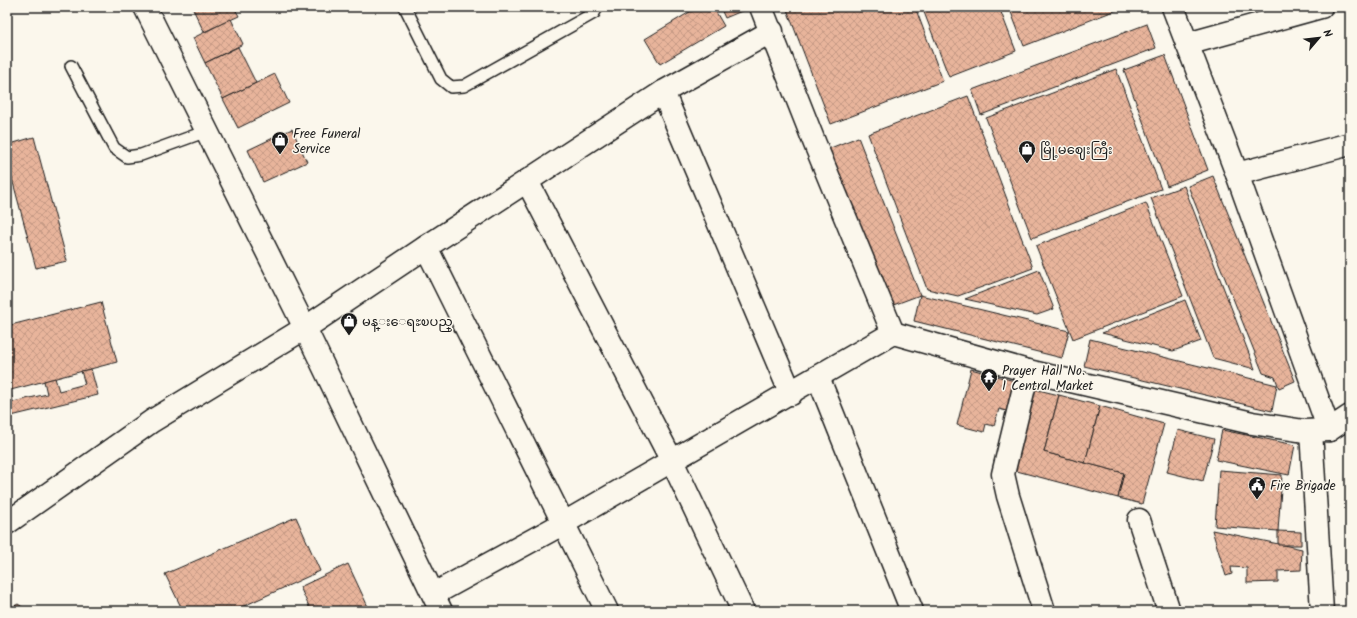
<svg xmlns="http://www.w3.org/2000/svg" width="1357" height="618" font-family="Kalam,'Noto Sans Myanmar',sans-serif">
  <defs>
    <pattern id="building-cross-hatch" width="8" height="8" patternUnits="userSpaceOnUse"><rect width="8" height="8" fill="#e8b49b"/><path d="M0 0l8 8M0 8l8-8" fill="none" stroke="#c69a85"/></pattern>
  </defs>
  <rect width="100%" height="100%" fill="#fbf7ec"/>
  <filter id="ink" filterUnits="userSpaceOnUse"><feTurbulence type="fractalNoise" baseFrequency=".025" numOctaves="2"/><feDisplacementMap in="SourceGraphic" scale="8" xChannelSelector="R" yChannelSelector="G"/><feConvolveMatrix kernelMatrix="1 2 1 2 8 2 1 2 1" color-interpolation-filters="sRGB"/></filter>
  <g filter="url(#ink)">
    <!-- building -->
    <g fill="url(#building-cross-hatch)" stroke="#1c1c1c">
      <polygon points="192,7 234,7 239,16 204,32"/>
      <polygon points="698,7 713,7 724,26 660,64 645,39"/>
      <polygon points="720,7 749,7 749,8 725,18"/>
      <polygon points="786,7 915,7 943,81 831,124"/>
      <polygon points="922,7 999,7 1016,51 949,77"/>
      <polygon points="1009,7 1124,7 1024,46"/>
      <polygon points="231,19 243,44 205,63 193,38"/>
      <polygon points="1147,24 1156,48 981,115 972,90"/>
      <polygon points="238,47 256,83 223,99 205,63"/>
      <polygon points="1165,55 1208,170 1167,186 1124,70"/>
      <polygon points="1116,69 1161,189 1032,238 986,118"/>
      <polygon points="275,74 289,103 238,128 223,99"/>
      <polygon points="968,96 1033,268 958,296 927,289 868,134"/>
      <polygon points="292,129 307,162 263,182 248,150"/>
      <polygon points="34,137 67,261 36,268 7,160 7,145"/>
      <polygon points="858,137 920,295 888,307 828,149"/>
      <polygon points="1213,176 1295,381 1279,388 1275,377 1263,373 1188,186"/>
      <polygon points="1184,186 1255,369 1213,358 1151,198"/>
      <polygon points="1146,203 1183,296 1073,339 1036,246"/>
      <polygon points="1039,270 1054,309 1037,315 965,299"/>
      <polygon points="920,295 1069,331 1062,358 914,321"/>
      <polygon points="1185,300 1201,341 1173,351 1102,333"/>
      <polygon points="101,302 117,362 7,391 7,326"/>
      <polygon points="1090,339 1277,385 1272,411 1084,366"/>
      <polygon points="91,369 98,395 7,417 7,391 10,390 13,402 47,394 44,381 55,378 59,391 85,384 81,371"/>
      <polygon points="971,369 1018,382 1010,412 999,409 994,426 986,424 984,432 957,425"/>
      <polygon points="1034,389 1059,395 1044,452 1124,473 1118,498 1013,470"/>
      <polygon points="1059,395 1100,406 1085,463 1044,452"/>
      <polygon points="1100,406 1164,424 1142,504 1118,498 1124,473 1085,463"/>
      <polygon points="1178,430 1214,439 1203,481 1167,472"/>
      <polygon points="1222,430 1295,445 1289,475 1216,460"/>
      <polygon points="1219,470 1282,475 1278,531 1215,526"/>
      <polygon points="296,517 320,571 233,611 183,611 165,574"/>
      <polygon points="1212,530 1302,549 1301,570 1278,571 1278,582 1247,583 1247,568 1231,567 1232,574 1226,576"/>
      <polygon points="1278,531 1301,532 1301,545 1278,545"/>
      <polygon points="348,564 370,611 311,611 300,587"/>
      <polygon points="18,604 28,611 7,611 9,609"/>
    </g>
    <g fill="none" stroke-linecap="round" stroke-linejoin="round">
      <!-- lane casing -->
      <g stroke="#1c1c1c" stroke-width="14">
        <g id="lane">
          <polyline points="405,7 441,79 451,87 464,86 594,13 597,7"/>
          <polyline points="71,66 114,148 127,157 141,155 207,131"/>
        </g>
      </g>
      <!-- street casing -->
      <g stroke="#1c1c1c" stroke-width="25">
        <g id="street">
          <polyline points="145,7 305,328 441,611"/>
          <polyline points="761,7 815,144 893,333"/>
          <polyline points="1173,7 1237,174 1329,430"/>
          <polyline points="1187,44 1321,7"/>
          <polyline points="663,92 791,394"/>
          <polyline points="1237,174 1350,144"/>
          <polyline points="527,181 672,461 743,611"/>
          <polyline points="426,247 607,611"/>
          <polyline points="1028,371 1003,474 1008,496 1044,611"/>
          <polyline points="818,377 912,611"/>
          <polyline points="1311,431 1322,611"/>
          <polyline points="1139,520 1169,611"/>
          <polyline points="7,523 152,421 305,328 426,247 663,92 772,31"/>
          <polyline points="434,594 564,523 893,333 1028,371 1252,423 1304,431 1329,430 1350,416"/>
        </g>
      </g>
      <!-- lane -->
      <use href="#lane" stroke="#fbf7ec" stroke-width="11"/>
      <!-- street -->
      <use href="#street" stroke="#fbf7ec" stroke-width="22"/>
    </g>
  </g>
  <!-- icons -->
  <defs>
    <g id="shop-pin" transform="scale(0.9)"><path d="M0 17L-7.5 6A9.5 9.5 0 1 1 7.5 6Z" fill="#1c1c1c" stroke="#fbf7ec"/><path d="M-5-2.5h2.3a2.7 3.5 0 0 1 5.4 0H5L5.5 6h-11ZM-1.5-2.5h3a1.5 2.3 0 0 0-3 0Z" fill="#fff"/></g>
    <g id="temple-pin" transform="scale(0.9)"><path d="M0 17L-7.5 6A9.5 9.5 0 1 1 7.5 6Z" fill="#1c1c1c" stroke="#fbf7ec"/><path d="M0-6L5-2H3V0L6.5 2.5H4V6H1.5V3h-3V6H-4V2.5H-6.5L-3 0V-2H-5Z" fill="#fff"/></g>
    <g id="civic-pin" transform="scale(0.9)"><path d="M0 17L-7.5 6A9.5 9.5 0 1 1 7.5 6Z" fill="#1c1c1c" stroke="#fbf7ec"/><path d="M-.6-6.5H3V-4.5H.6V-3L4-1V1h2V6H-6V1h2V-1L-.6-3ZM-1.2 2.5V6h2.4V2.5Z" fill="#fff"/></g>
  </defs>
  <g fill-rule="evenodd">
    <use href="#shop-pin" x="280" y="140"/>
    <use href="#shop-pin" x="1027" y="149"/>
    <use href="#shop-pin" x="349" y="321"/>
    <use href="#temple-pin" x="989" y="377"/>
    <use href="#civic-pin" x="1257" y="485"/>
  </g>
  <g text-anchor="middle" stroke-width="3" stroke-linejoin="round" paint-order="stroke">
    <!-- poi labels -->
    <g font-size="13" fill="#1c1c1c" stroke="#fbf7ec" text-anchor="start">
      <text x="293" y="138">Free Funeral<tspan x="293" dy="15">Service</tspan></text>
      <text x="1040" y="154">မြို့မဈေးကြီး</text>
      <text x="362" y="326">မန္းေရႊၿပည္</text>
      <text x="1002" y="375">Prayer Hall No.<tspan x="1002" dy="15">1 Central Market</tspan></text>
      <text x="1270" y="490">Fire Brigade</text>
    </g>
  </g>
  <!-- margin -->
  <rect width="1357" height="618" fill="none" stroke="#fbf7ec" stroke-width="24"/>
  <rect x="12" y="12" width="1333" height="594" fill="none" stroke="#1c1c1c" stroke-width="1.5" filter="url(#ink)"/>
  <!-- north arrow -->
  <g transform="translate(1319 38) rotate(62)" stroke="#fbf7ec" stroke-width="3" paint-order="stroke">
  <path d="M0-3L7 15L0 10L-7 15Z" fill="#1c1c1c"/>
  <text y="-6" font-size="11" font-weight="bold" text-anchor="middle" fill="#1c1c1c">N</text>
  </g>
</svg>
